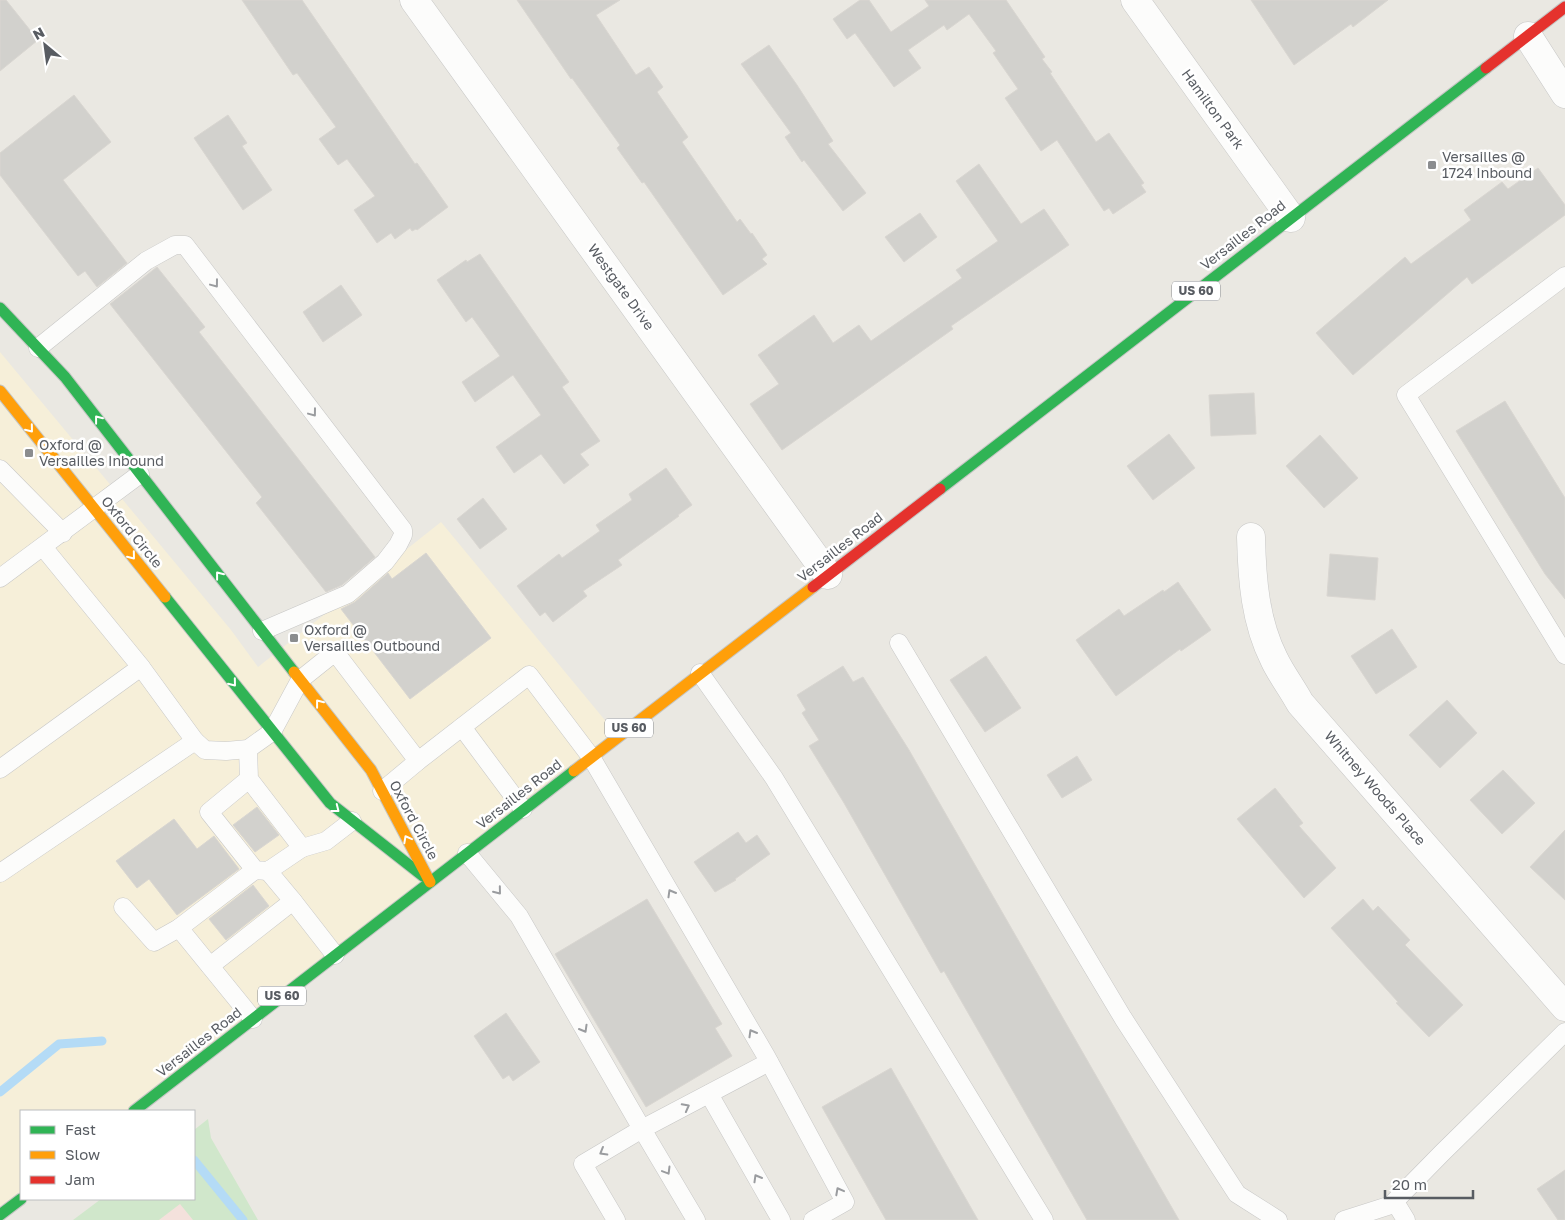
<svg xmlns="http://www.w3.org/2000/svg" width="1565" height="1220" font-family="'Golos Text',sans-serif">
  <rect width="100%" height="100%" fill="#eae8e2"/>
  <!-- commercial -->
  <polygon fill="#f6efd9" points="0,352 231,630 258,667 441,522 618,736 134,1111 21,1111 21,1199 0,1215"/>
  <!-- medical -->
  <polygon fill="#f4e1dc" points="182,1199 194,1199 216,1220 155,1220"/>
  <!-- green -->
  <polygon fill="#d0e7cb" points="208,1119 211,1138 258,1220 193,1220 180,1204 159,1220 73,1220 101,1199 194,1199 194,1130"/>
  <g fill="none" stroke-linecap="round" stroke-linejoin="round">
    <!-- stream -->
    <g stroke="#b4dbf6" stroke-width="9">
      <polyline points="0,1092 59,1044 102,1041"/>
      <polyline points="194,1160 243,1220"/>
    </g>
  </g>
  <!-- building -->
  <g fill="#d2d1cd" stroke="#d9d6d1">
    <polygon points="0,0 6,0 38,40 0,71"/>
    <polygon points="242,0 302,0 415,164 417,163 448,207 417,230 416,229 412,231 410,228 395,239 391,233 377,243 354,210 375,196 347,159 338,165 319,139 336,127 297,73 293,75"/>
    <polygon points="517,0 620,0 596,15 636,75 649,67 663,87 657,92 688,137 682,142 737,222 740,219 751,234 752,233 767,255 762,259 767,264 723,295 644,182 642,183 617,148 620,145 572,78 571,79"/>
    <polygon points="860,0 869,0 891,32 929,6 925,0 1006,0 1045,57 1042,59 1052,72 1050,73 1096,142 1109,133 1144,183 1141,185 1146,192 1113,214 1109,208 1104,211 1057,140 1041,151 1005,98 1018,89 993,53 996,51 969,14 947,30 944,25 908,50 921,68 894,87 855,33 847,39 833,19"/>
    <polygon points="1251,0 1388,0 1353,27 1351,24 1294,65"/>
    <polygon points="769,45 797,85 833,141 828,144 866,193 843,211 804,160 802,162 785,137 791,133 741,64"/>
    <polygon points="74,95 111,142 63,180 127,263 97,287 85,271 78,276 0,175 0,153"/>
    <polygon points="228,115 247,143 242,146 272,190 243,210 194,138"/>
    <polygon points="979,164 1021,224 1044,209 1069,245 951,326 953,329 782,450 750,404 779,384 758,355 814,315 833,343 859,325 871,341 962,278 956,270 998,241 956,181"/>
    <polygon points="1538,168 1565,205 1565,215 1472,284 1467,277 1353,375 1316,333 1405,257 1411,264 1471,220 1464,210 1502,182 1508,189"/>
    <polygon points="920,213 937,237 904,262 885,237"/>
    <polygon points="480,254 569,382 562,387 600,441 580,454 589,465 564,484 541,454 514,473 496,447 541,415 513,375 475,402 462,382 500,356 472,317 466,322 437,280 466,260 467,262"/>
    <polygon points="157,267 205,327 199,332 375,557 342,585 326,592 256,503 262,497 110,304"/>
    <polygon points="341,285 362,315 323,342 303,312"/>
    <polygon points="1254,393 1256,434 1211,436 1209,395"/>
    <polygon points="1505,401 1565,498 1565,599 1545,574 1456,431"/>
    <polygon points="1169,434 1195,468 1153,500 1127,466"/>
    <polygon points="1320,435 1358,478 1324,508 1286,466"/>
    <polygon points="666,468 692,505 678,515 679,516 618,560 622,565 583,591 587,596 553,622 545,612 540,616 517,586 559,554 562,558 600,531 596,525 632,500 629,494"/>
    <polygon points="483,498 507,529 480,549 457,519"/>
    <polygon points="426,553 491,638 410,699 341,609 355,602 388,573 392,579"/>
    <polygon points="1330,554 1378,558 1375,600 1327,596"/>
    <polygon points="1178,582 1211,630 1181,651 1180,649 1116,696 1076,640 1119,609 1124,616 1163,590 1164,592"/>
    <polygon points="1392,629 1417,667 1376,694 1351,656"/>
    <polygon points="986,656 1021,708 985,732 950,680"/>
    <polygon points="843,666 853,682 863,677 909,750 1179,1220 1087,1220 944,971 941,973 844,803 809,746 819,740 802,713 806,710 797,695"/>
    <polygon points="1447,700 1477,733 1440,768 1409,735"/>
    <polygon points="1077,756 1092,780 1062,798 1047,775"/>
    <polygon points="1503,770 1535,803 1502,834 1470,800"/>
    <polygon points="1275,788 1303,823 1299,826 1336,868 1304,898 1237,819"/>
    <polygon points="257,807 279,835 255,852 233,825"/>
    <polygon points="174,819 197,849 214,836 239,869 177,915 149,879 137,888 116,861"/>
    <polygon points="1565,830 1565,900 1530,867"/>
    <polygon points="738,832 746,843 757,835 770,854 735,879 736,880 715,892 694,862"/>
    <polygon points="253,885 269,906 226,940 209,919"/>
    <polygon points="647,899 722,1024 715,1028 732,1056 646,1107 555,954"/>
    <polygon points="1363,899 1373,911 1378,906 1410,940 1405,945 1463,1005 1429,1037 1396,1003 1398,1002 1331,928"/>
    <polygon points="506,1013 540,1062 513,1081 509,1075 503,1079 474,1036"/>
    <polygon points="891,1068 978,1220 886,1220 822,1107"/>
    <polygon points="1565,1170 1565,1220 1558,1220 1537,1189"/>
  </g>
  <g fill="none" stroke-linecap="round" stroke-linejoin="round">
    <!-- lane casing -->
    <g stroke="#c7c7c6" stroke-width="19">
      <g id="lane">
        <polyline points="1565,276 1406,395 1565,655"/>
        <polyline points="38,348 146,261 175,245 185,245 403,530 403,535 398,545 385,562 348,594 262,631"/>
        <polyline points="0,469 63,533"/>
        <polyline points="0,578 140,474"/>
        <polyline points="899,643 1123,1018 1237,1194 1278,1220"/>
        <polyline points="700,673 774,778 1044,1220"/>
        <polyline points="462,727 523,809"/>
        <polyline points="195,741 205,750 226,751 248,749 272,732 300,680 335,652 418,761 382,791"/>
        <polyline points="248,749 249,779 209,812 255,870 268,871 302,848 249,779"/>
        <polyline points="418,761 529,675 591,757 766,1056 845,1202 813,1220"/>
        <polyline points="0,769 141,667"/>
        <polyline points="302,848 326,841 352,821"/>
        <polyline points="467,853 519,916 642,1129 583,1164 616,1220"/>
        <polyline points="268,871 293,901"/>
        <polyline points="0,873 195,741 141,667 43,547"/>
        <polyline points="123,907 154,942 179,928"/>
        <polyline points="210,966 293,901 335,955"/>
        <polyline points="253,1019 179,928 255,870"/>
        <polyline points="709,1094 781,1220"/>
        <polyline points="1395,1202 1406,1220"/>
        <polyline points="696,1220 642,1129 769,1062"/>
        <polyline points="1344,1220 1391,1205 1442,1153 1565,1032"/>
      </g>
    </g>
    <!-- street casing -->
    <g stroke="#c7c7c6" stroke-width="29">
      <g id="street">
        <polyline points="414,0 828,575"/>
        <polyline points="1135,0 1291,218"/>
        <polyline points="1528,36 1565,94"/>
        <path d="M1251 537C1252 579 1255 621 1274 659 1281 674 1292 688 1300 703L1565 1007"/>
      </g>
    </g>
    <!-- fast casing -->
    <g stroke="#c5c6c4" stroke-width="13">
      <g id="fast">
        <polyline points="0,308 65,377 294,672"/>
        <polyline points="940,489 1486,68"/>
        <polyline points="165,597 330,803 423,876"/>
        <polyline points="134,1111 574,771"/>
        <polyline points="0,1215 21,1199"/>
      </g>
    </g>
    <!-- slow casing -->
    <g stroke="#c5c6c4" stroke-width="13">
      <g id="slow">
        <polyline points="0,391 165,597"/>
        <polyline points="294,672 371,770 430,882"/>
        <polyline points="574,771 813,587"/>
      </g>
    </g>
    <!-- jam casing -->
    <g stroke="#c5c6c4" stroke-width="13">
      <g id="jam">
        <polyline points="1486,68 1565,7"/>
        <polyline points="813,587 940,489"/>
      </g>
    </g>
    <!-- lane -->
    <use href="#lane" stroke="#fcfcfb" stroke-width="18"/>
    <!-- street -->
    <use href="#street" stroke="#fcfcfb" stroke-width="28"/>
    <!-- fast -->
    <use href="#fast" stroke="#30b455" stroke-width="11"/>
    <!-- slow -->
    <use href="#slow" stroke="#ff9f0a" stroke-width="11"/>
    <!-- jam -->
    <use href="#jam" stroke="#e5322d" stroke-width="11"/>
  </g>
  <!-- one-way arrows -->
  <defs><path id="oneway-chevron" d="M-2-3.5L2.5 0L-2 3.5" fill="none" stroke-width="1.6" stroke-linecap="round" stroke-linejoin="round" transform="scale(1.25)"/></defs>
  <g stroke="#9a9c9f">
    <use href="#oneway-chevron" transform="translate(215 284) rotate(53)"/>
    <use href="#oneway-chevron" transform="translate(313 413) rotate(53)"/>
    <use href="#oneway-chevron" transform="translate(498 891) rotate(51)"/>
    <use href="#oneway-chevron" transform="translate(671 893) rotate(-120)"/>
    <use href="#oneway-chevron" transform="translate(584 1029) rotate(60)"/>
    <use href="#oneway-chevron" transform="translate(752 1033) rotate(-120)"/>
    <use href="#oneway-chevron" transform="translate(686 1107) rotate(-28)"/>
    <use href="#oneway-chevron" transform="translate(603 1152) rotate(150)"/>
    <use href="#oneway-chevron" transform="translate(667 1171) rotate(59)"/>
    <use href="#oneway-chevron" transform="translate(757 1178) rotate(-120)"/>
    <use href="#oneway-chevron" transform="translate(839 1191) rotate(-118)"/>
  </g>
  <g stroke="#fff">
    <use href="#oneway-chevron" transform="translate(98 419) rotate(-128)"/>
    <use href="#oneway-chevron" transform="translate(30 429) rotate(51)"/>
    <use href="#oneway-chevron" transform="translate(132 556) rotate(51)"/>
    <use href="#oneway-chevron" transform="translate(219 575) rotate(-128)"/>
    <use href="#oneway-chevron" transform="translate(233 683) rotate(51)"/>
    <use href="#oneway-chevron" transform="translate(319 703) rotate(-128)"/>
    <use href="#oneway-chevron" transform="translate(336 809) rotate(38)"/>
    <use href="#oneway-chevron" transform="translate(407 839) rotate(-118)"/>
  </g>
  <!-- markers -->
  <g fill="#8b8d8f" stroke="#fff" stroke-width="2">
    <rect x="1427" y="160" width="10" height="10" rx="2.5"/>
    <rect x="24" y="448" width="10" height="10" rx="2.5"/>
    <rect x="289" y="633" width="10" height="10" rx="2.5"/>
  </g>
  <g text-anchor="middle" stroke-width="5" stroke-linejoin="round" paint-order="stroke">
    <!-- shield labels -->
    <g fill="#fff" stroke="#8a8d91" stroke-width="1">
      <rect x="1172" y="281.5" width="48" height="19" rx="4"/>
      <rect x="605" y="718.5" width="48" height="19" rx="4"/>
      <rect x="258" y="986.5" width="48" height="19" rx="4"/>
    </g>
    <g font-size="12" font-weight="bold" fill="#585c62">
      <text x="1196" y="295">US 60</text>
      <text x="629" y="732">US 60</text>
      <text x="282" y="1000">US 60</text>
    </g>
    <!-- street labels -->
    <g font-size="14" fill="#585c62" stroke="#fff">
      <text transform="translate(1213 109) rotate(54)" y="5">Hamilton Park</text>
      <text transform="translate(1243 235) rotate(-38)" y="5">Versailles Road</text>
      <text transform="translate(621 287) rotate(54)" y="5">Westgate Drive</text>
      <text transform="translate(132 532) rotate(51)" y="5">Oxford Circle</text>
      <text transform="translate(840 547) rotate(-38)" y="5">Versailles Road</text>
      <text transform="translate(1375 788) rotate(49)" y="5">Whitney Woods Place</text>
      <text transform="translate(519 794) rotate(-38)" y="5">Versailles Road</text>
      <text transform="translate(414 820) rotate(62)" y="5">Oxford Circle</text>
      <text transform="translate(199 1042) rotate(-38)" y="5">Versailles Road</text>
    </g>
    <!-- poi labels -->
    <g font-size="14" fill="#585c62" stroke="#fff" text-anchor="start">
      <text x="1442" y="162">Versailles @<tspan x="1442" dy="16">1724 Inbound</tspan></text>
      <text x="39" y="450">Oxford @<tspan x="39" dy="16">Versailles Inbound</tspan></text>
      <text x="304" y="635">Oxford @<tspan x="304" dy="16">Versailles Outbound</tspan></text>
    </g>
  </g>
  <!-- legend -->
  <rect x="20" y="1110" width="175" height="90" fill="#ffffff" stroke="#bcbec0"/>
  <rect x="30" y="1126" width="25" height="8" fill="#30b455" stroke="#bcbec0"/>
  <text x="65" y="1135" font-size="15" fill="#585c62">Fast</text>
  <rect x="30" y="1151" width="25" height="8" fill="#ff9f0a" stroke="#bcbec0"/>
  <text x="65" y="1160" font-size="15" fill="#585c62">Slow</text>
  <rect x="30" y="1176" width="25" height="8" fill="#e5322d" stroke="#bcbec0"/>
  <text x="65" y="1185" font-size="15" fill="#585c62">Jam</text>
  <!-- north arrow -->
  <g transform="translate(45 45) rotate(331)" stroke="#ffffff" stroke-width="4" paint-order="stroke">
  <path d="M0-4L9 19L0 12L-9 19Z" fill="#585c62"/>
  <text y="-8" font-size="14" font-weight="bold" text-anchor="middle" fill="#585c62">N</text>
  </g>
  <!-- scale -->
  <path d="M1385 1190v8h88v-8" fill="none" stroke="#585c62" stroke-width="2.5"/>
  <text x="1392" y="1190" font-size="15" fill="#585c62" stroke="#ffffff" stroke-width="4" paint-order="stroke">20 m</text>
</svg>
